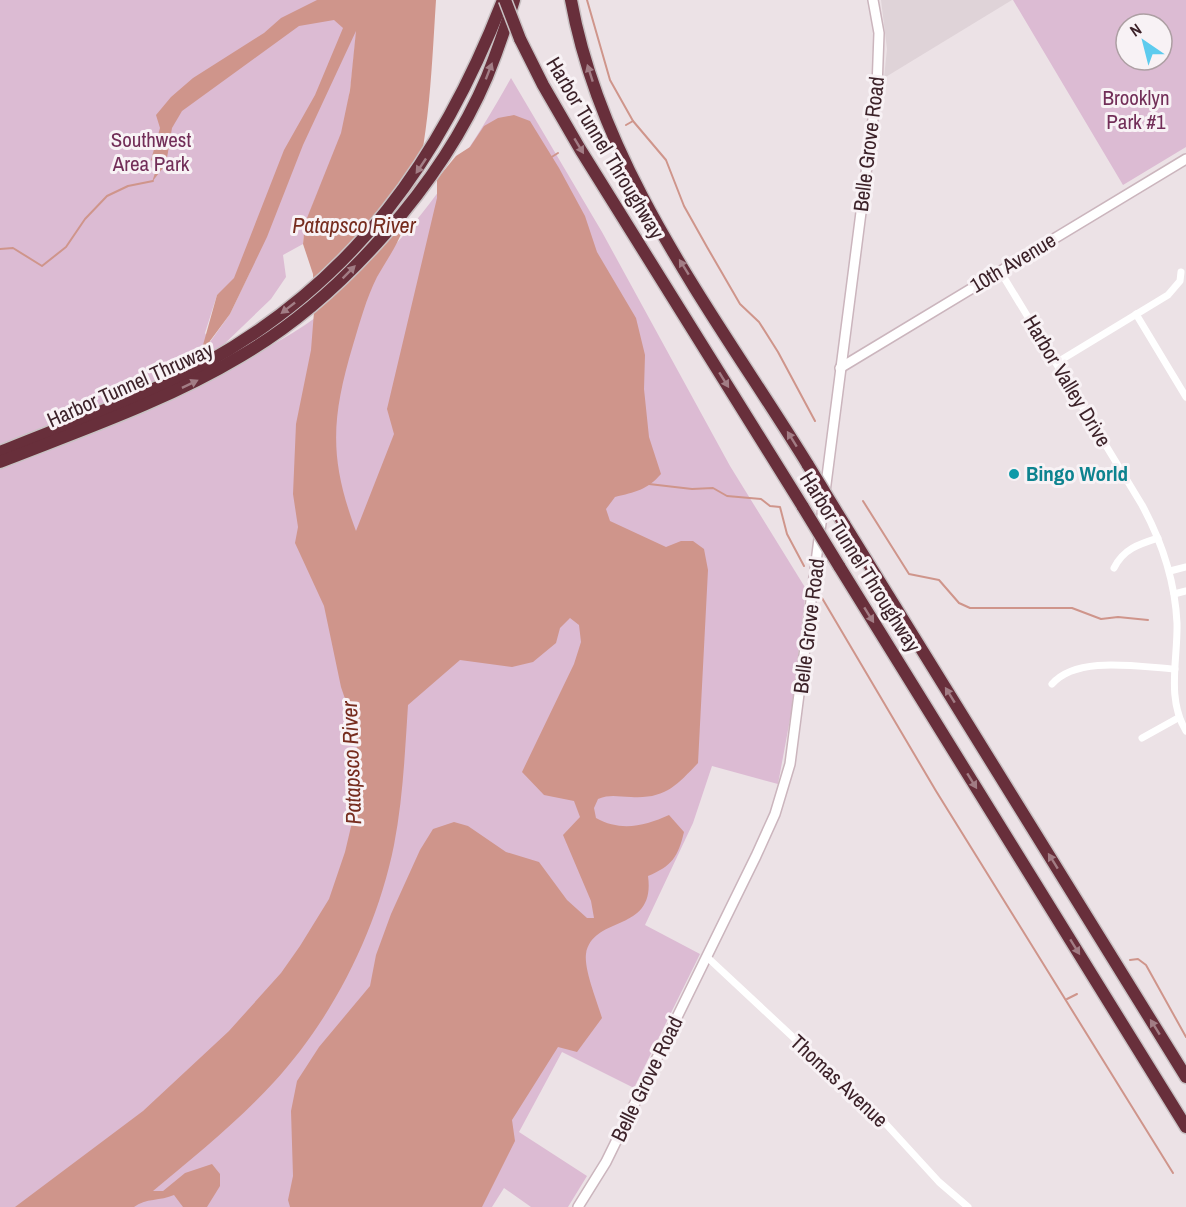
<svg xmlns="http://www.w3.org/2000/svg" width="1186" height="1207" font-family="'Archivo Narrow',sans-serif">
  <rect width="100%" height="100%" fill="#ece2e6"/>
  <!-- built -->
  <polygon fill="#dfd3d8" points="881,0 1012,0 884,78 887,49"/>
  <!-- green -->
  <g fill="#dcbbd3" fill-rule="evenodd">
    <path d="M0 0H360C354 44 353 89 342 132 331 171 307 204 303 244L283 255 286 277 271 299 217 351 221 372C249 357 278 343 305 325 393 265 460 170 511 78L602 232 730 466 806 589 791 714 778 784 712 766 693 823 645 925 700 954 634 1088 562 1052 519 1132 587 1176 568 1207H531L504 1188 492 1207H0ZM250 272 230 314 210 342 205 333 217 295Z"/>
    <path d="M1013 0H1186V147L1123 185ZM1126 24H1162V60H1126Z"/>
  </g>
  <!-- water -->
  <path fill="#cf958b" d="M317 0H436C431 78 429 155 403 229 397 246 386 261 377 277 366 299 360 322 353 345 331 419 329 459 356 531L394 434 387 409 437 198V179L456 156 470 147 484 126 498 118 514 115 530 121 559 168 585 216 597 252 636 318 645 355 644 389 649 437 661 474C647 490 635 492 615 497L606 509 610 521 666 547 681 541H693L704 549 708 570 698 763C676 786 665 799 631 797 618 797 611 794 598 799L594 808 596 818C621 832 645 826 669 815L684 832C678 857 672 866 648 876 656 934 593 914 586 954 584 970 597 1001 602 1018L577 1052 558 1047 512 1120 515 1141 482 1207H290L288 1200 293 1176 291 1111 297 1081 319 1047 370 986 376 955 391 914 420 850 433 829 454 822 468 826 506 852 539 862 567 900 587 918H594L591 901 563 835 580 817 574 801 544 795 522 772 574 664 581 642 579 625 570 618 560 628 556 643 533 662 512 667 460 660 408 705C405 751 403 799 394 845 377 930 333 1018 274 1082 237 1122 195 1156 153 1191H163L185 1173 212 1164 220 1174V1186L207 1207H183L174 1195C161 1201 145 1198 134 1207H15L143 1111 229 1031 281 973 300 946 329 899 345 852 354 814 358 770 356 731 341 687 324 606 295 543 298 527 293 494 296 424 311 350 314 312 313 274 303 244 305 223 341 133 350 90 356 31 303 145 267 237 230 314 207 345H203L217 295 234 278 284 150 315 95 343 28 334 20 299 26 182 111 172 128 166 164 152 182 158 164 151 160 160 128 156 115 171 97 193 78 264 33 281 18Z"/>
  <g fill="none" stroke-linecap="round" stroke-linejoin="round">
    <!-- stream -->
    <g stroke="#cf958b" stroke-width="2">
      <polyline points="587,0 610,80 633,121 666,160 684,206 707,247 740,304 759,322 778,352 815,421"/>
      <polyline points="626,125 633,121"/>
      <polyline points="550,158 558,153"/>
      <polyline points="0,249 13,248 42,266 66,247 85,219 107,196 128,186 153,181"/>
      <polyline points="198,361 208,343"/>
      <polyline points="649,484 692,489 713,488 727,496 761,499 770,506 780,507 787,534 804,566"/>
      <polyline points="863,501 909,574 939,580 959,603 970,608 1072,608 1101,619 1118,617 1148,620"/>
      <polyline points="822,598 936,791 1173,1173"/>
      <polyline points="1130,960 1138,959 1146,965 1186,1037"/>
      <polyline points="1067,999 1077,994"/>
    </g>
    <!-- secondary casing -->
    <g stroke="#cbb5bd" stroke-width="12">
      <g id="secondary">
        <polyline points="840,368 1186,159"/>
        <polyline points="578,1207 606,1162 756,856 775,814 790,764 877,88 879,33 873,0"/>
      </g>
    </g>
    <!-- highway casing -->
    <g stroke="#c8c1c3" stroke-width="15">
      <g id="highway">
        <path d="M571 0C602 172 718 319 808 465"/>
        <polyline points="520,39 543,85 580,149 803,507"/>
        <path d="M0 452C69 424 139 399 204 364 355 281 442 157 503 0"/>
        <path d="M0 462C81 430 166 401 241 356 341 298 442 183 487 77 497 52 506 26 514 0"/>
        <polyline points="844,524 1186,1077"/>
        <polyline points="839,566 1186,1127"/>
      </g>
    </g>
    <!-- street -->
    <g stroke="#fff" stroke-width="7">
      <path d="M1000 271 1142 505C1162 542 1175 580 1177 623 1178 659 1166 698 1186 731"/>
      <polyline points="1136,314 1186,397"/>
      <polyline points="1056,363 1168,295 1180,281 1181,272"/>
      <path d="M1114 568C1123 549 1139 544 1158 538"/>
      <polyline points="1170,571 1186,567"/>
      <polyline points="1174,594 1186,591"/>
      <path d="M1052 684C1077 655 1139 667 1175 669"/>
      <polyline points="1142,738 1178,718"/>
      <polyline points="707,957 885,1123 939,1182 968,1207"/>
    </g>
    <!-- secondary -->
    <use href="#secondary" stroke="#fff" stroke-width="9"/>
    <!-- highway -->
    <use href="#highway" stroke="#682f3b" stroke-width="12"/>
    <!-- highway-bridge casing -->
    <g stroke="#c8c1c3" stroke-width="15" stroke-linecap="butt">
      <g id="highway-bridge">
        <polyline points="505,0 520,39"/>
        <polyline points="808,465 844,524"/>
        <polyline points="803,507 839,566"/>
      </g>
    </g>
    <!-- highway-bridge -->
    <use href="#highway-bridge" stroke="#682f3b" stroke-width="12"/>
  </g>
  <!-- one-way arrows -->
  <defs><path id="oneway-solid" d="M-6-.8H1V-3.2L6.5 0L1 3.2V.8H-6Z" transform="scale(1.5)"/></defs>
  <g fill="#a27d85">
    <use href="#oneway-solid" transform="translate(489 71) rotate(-69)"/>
    <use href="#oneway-solid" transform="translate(590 73) rotate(-108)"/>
    <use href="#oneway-solid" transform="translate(579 146) rotate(59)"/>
    <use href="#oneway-solid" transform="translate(421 166) rotate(124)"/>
    <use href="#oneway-solid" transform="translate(684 267) rotate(-122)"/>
    <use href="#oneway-solid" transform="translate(349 272) rotate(-45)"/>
    <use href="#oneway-solid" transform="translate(288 308) rotate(142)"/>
    <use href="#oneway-solid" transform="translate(724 380) rotate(58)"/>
    <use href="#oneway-solid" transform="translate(190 384) rotate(-26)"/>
    <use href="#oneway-solid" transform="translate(792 439) rotate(-122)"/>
    <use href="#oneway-solid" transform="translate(869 615) rotate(58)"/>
    <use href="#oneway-solid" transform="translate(950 695) rotate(-122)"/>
    <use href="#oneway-solid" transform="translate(972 781) rotate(58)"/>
    <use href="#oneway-solid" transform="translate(1053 861) rotate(-122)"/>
    <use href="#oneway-solid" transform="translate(1075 947) rotate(58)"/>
    <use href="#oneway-solid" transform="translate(1155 1027) rotate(-122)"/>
  </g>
  <!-- markers -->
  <circle fill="#0f9aa8" stroke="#f8f2f5" stroke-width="2" cx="1014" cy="474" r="6"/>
  <g text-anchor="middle" stroke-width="6" stroke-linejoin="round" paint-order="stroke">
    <!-- park labels -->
    <g font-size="21" fill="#722e58" stroke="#f8f2f5">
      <text x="1136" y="105">Brooklyn<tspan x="1136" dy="24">Park #1</tspan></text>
      <text x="151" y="147">Southwest<tspan x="151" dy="24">Area Park</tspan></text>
    </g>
    <!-- street labels -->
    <g font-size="21" fill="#3c2229" stroke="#f8f2f5">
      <text transform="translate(869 144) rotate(-83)" y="7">Belle Grove Road</text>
      <text transform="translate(605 148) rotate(59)" y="7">Harbor Tunnel Throughway</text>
      <text transform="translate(1013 263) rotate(-31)" y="7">10th Avenue</text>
      <text transform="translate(1067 381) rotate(59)" y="7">Harbor Valley Drive</text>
      <text transform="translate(130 385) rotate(-24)" y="7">Harbor Tunnel Thruway</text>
      <text transform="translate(860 562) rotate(58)" y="7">Harbor Tunnel Throughway</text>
      <text transform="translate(809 626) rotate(-83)" y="7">Belle Grove Road</text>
      <text transform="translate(647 1079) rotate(-64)" y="7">Belle Grove Road</text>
      <text transform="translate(839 1081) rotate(43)" y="7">Thomas Avenue</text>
    </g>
    <!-- culture labels -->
    <g font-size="21" font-weight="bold" fill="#0d838f" stroke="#f8f2f5" text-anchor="start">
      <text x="1026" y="481">Bingo World</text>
    </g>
    <!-- water labels -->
    <g font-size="22" font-style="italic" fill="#762c1e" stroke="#f8f2f5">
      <text x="354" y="233">Patapsco River</text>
      <text transform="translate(351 763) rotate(-92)" y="8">Patapsco River</text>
    </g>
  </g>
  <!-- north arrow -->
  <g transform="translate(1144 42) rotate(325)"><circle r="28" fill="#f8f2f5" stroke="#ad9fa3" stroke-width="1.5"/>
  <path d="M0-4.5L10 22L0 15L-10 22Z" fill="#5dcbee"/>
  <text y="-9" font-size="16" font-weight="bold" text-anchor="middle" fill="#3c2229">N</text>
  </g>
</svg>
